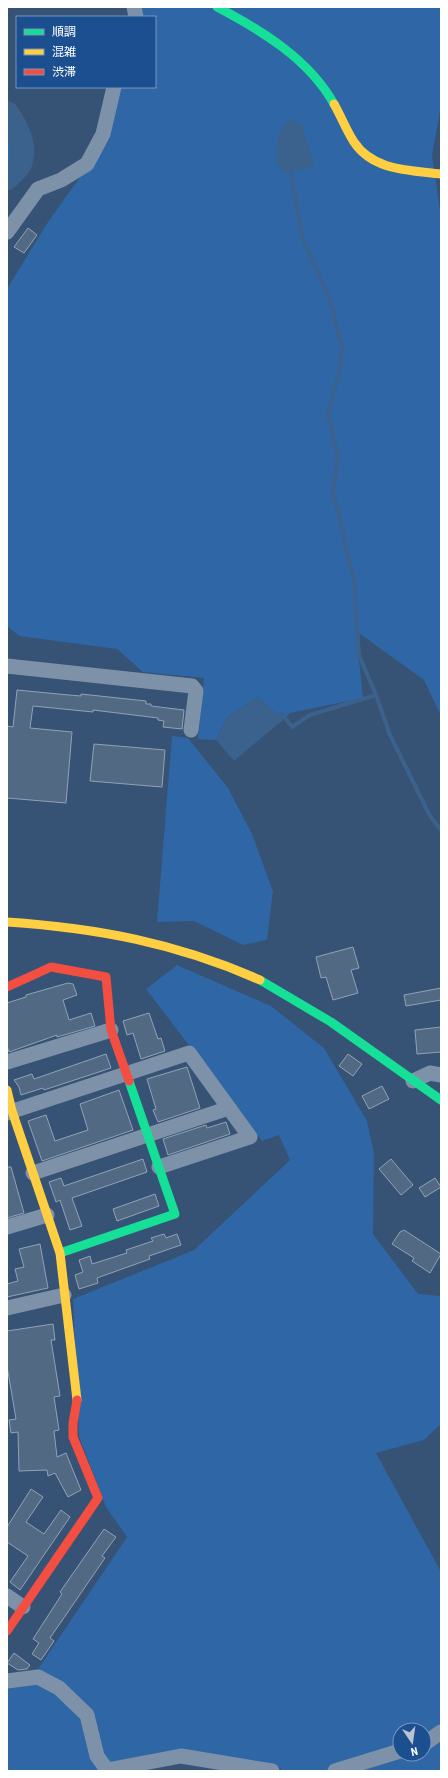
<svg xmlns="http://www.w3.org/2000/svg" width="448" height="1778" font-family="'Roboto Condensed','Noto Sans JP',sans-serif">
  <rect width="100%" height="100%" fill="#365274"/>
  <!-- green -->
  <g fill="#2f66a5" fill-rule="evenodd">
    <polygon points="141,7 441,7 441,106 432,155 441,217 441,716 424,680 356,631 363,698 290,713 283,720 257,697 227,718 216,740 198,739 204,678 143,672 117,649 19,636 7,626 7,289 48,222 107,139 122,87 155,87 155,17 143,17"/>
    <path d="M7 133C13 144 17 157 7 168Z"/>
    <polygon points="172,736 188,738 228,788 252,834 273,891 267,940 243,945 194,921 157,922"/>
    <path d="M177 965 271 1006 324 1048 367 1121 374 1153 373 1234 418 1294 441 1296V1424L424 1440 376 1453 440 1570 441 1771H281V1768L180 1749 110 1771H7V1685L30 1681 127 1537 106 1507 79 1437 73 1299 194 1250 290 1160 279 1135 262 1141 146 989ZM400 1730H424V1754H400Z"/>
  </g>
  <!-- water -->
  <g fill="#3b618d">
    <polygon points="290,119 302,124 314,167 284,173 276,163 278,135"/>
    <polygon points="257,697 283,720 234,761 216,740 227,718"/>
  </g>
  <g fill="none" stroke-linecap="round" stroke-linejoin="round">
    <!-- stream -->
    <g stroke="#3b618d" stroke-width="4">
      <polyline points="291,173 302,237 330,300 342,348 340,369 328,413 338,458 333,492 354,580 359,655 376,695 390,735 430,816 441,830"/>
      <polyline points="274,717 282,714 292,727 310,715 376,695"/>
    </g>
    <!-- river -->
    <path stroke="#3b618d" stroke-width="24" d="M7 113C16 126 27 147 20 164 17 169 11 174 7 178"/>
  </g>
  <!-- building -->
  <g fill="#526984" stroke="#92a2b6">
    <polygon points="28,228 37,235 24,253 14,247"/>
    <polygon points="17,690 69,695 81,696 81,694 146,701 146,704 151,704 151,706 184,710 182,729 163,727 164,721 158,720 158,718 93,710 93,712 33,706 30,728 72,732 66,803 7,798 7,726 13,727"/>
    <polygon points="94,744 165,750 162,787 90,781"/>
    <polygon points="353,947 359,968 351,970 358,993 333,1000 326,977 321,978 316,957"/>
    <polygon points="68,983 73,984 77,995 63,1000 69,1020 91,1013 95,1026 57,1037 57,1035 9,1052 7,1046 7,1003 26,997 26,995"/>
    <polygon points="441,988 441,1000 406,1006 404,995"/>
    <polygon points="149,1013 158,1039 161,1038 165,1051 141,1059 133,1033 127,1035 123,1021"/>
    <polygon points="441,1027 441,1052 417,1054 415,1030"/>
    <polygon points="106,1054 111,1068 44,1090 43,1088 21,1095 19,1087 14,1080 32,1074 34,1079"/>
    <polygon points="348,1054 362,1064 353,1076 339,1066"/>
    <polygon points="187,1067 200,1108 158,1122 153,1110 156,1109 147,1079"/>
    <polygon points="382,1086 389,1099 369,1109 362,1096"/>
    <polygon points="119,1090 133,1130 42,1161 28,1121 46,1115 55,1141 88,1130 80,1104"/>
    <polygon points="226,1122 230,1134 168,1155 163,1139 206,1125 207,1128"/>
    <polygon points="143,1159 147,1172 72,1198 82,1226 70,1230 60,1200 56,1202 49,1182 61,1178 64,1186"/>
    <polygon points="391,1159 413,1185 401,1195 379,1169"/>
    <polygon points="7,1167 11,1167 24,1213 7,1218"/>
    <polygon points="435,1178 441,1187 425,1197 419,1188"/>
    <polygon points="155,1194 159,1206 117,1221 113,1209"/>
    <polygon points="404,1230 441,1254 430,1273 412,1261 414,1258 392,1244 400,1232"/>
    <polygon points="164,1234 166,1238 177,1234 181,1245 149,1256 150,1259 97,1278 98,1283 79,1289 75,1275 83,1272 79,1260 90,1256 92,1264 127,1253 126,1250 153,1241 151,1238"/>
    <polygon points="40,1244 48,1288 7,1297 7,1284 18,1281 15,1269 24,1267 19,1249"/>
    <polygon points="53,1324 55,1340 51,1340 60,1396 54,1397 59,1430 54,1431 57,1457 66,1453 81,1490 68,1497 55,1473 48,1476 47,1470 19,1471 18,1432 11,1433 9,1420 16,1419 7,1366 7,1331"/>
    <polygon points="31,1489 43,1497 26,1522 44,1534 61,1510 70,1517 20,1590 10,1582 28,1556 7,1542 7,1527"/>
    <polygon points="104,1529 116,1537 102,1556 105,1558 50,1638 54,1641 41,1660 32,1654 39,1643 33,1639 62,1594 60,1592"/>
    <polygon points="14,1653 30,1665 27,1669 18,1670 7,1663"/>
  </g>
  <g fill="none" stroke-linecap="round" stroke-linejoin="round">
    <!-- street -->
    <g stroke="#7d92a8" stroke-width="15">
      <polyline points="134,7 136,17"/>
      <polyline points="7,232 38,189 61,180 87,164 103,134 114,87"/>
      <polyline points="7,666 192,686 196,691 191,730"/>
      <polyline points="7,1062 111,1030"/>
      <polyline points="413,1081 430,1073 441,1075"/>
      <polyline points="7,1113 189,1053 250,1137 159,1167"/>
      <polyline points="33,1173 229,1108"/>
      <polyline points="7,1227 47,1215"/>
      <polyline points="7,1308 64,1295"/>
      <polyline points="7,1596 23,1607"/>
      <polyline points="7,1681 38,1677 59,1688 87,1715 97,1756 107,1770 181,1756 272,1771"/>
      <polyline points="424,1744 441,1732"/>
      <polyline points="335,1771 400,1751"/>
    </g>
    <!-- fast -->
    <g stroke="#16e098" stroke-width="9">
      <path d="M217 7C261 30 309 59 334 104"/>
      <polyline points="260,980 331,1022 441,1100"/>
      <polyline points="60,1253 175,1214 129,1081"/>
    </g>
    <!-- slow -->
    <g stroke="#ffcf43" stroke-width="9">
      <path d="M334 104C341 116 346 130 354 142 373 171 410 170 441 174"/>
      <path d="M7 922C97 928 177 943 260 980"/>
      <polyline points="7,1090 12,1111 60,1253 77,1400"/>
    </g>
    <!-- jam -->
    <g stroke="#f24e42" stroke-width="9">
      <polyline points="7,987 51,967 106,977 111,1030 129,1081"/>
      <polyline points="7,1631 98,1498 73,1437 73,1423 77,1400"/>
    </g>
  </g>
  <!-- border -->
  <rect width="448" height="1778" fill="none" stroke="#ffffff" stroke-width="16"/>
  <!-- legend -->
  <rect x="16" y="16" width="140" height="72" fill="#1b4f8f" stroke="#7695bc"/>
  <rect x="24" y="29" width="20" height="6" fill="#16e098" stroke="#7695bc"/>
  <text x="52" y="36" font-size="12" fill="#ffffff">順調</text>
  <rect x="24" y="49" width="20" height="6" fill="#ffcf43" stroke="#7695bc"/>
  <text x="52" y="56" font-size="12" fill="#ffffff">混雑</text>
  <rect x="24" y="69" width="20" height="6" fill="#f24e42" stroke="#7695bc"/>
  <text x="52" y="76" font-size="12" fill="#ffffff">渋滞</text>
  <!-- north arrow -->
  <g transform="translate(412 1742) rotate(167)"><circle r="19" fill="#1b4f8f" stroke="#7695bc"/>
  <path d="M0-3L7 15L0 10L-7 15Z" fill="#b9c2ce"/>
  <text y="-6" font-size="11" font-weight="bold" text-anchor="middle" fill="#ffffff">N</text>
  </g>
</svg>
